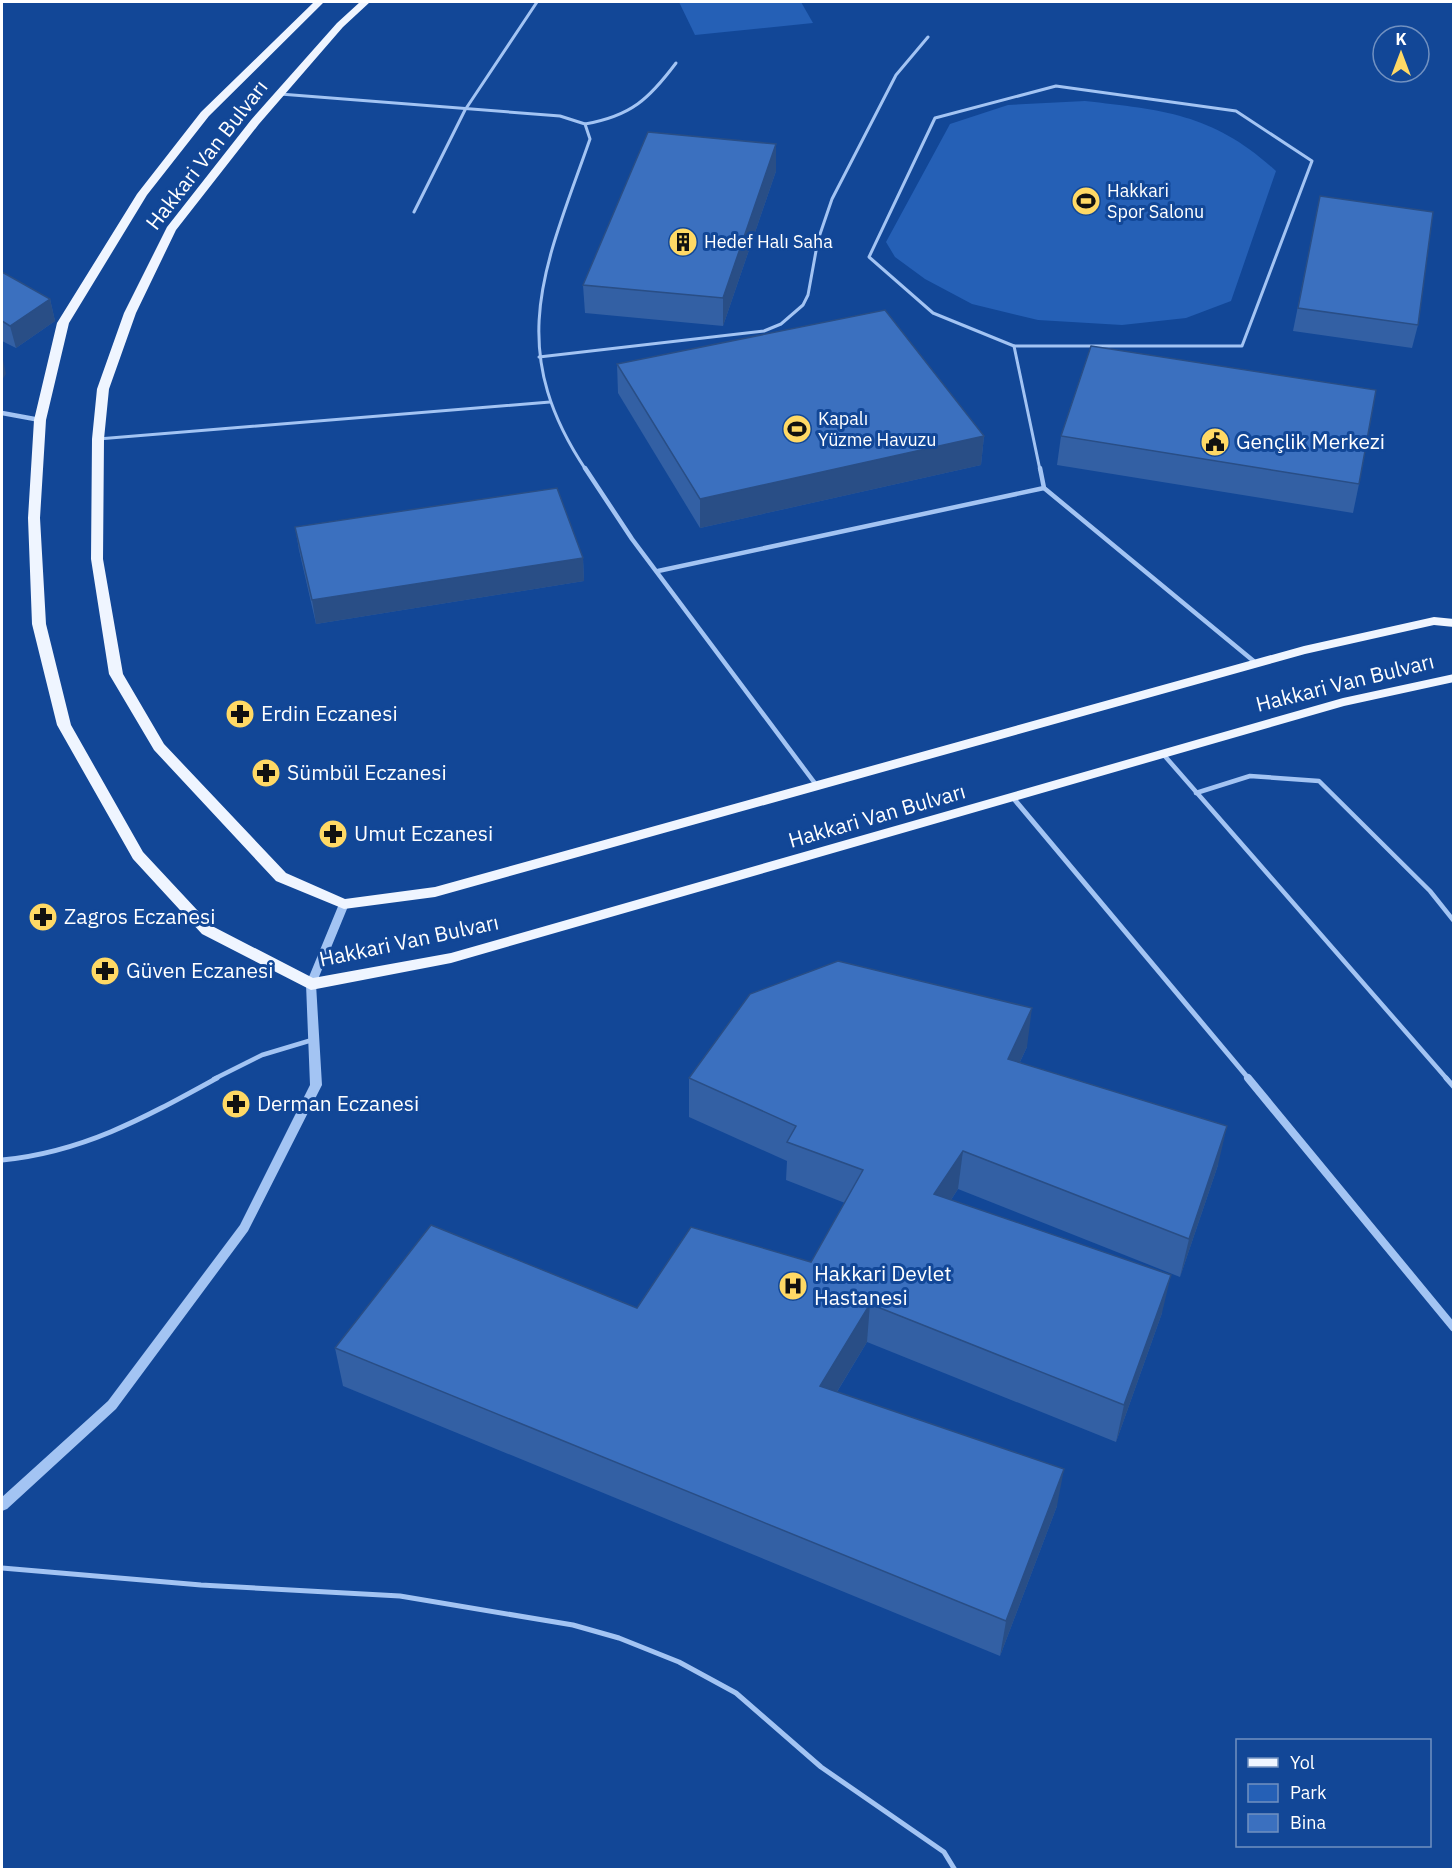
<svg xmlns="http://www.w3.org/2000/svg" width="1455" height="1871" font-family="'IBM Plex Sans',sans-serif">
  <rect width="100%" height="100%" fill="#124797"/>
  <!-- green -->
  <g fill="#2560b6">
    <polygon points="679,2 801,2 813,23 695,35"/>
    <path d="M1085 101C1164 110 1214 114 1276 171L1231 301 1186 318 1122 325 1038 320 972 304 925 279 895 257 886 242 950 124 1008 105Z"/>
  </g>
  <g fill="none" stroke-linecap="round" stroke-linejoin="round">
    <!-- service-far2 -->
    <g stroke="#a3c4f3" stroke-width="3">
      <polygon points="1056,86 1236,111 1312,161 1242,346 1014,346 933,313 869,257 935,118"/>
      <path d="M280 94 560 116 585 124 590 139C546 265 503 346 586 470"/>
      <path d="M585 124C631 116 649 99 676 63"/>
      <polyline points="414,212 465,110 537,2"/>
      <polyline points="1014,346 1040,470"/>
      <polyline points="539,357 764,331 781,324 803,305 808,295 818,240 832,199 896,75 928,37"/>
      <polyline points="98,439 550,402"/>
    </g>
    <!-- service-far1 -->
    <g stroke="#a3c4f3" stroke-width="4.5">
      <polyline points="585,468 632,539 817,786"/>
      <polyline points="1040,468 1044,488 1256,663"/>
      <polyline points="658,571 1044,488"/>
      <polyline points="1163,754 1447,1079"/>
      <polyline points="1196,793 1250,776 1319,781 1430,891 1454,921"/>
      <polyline points="214,1079 262,1055 312,1040"/>
    </g>
    <!-- service -->
    <g stroke="#a3c4f3" stroke-width="5">
      <polyline points="1446,1078 1454,1087"/>
      <path d="M2 1160C84 1152 146 1117 217 1078"/>
      <polyline points="2,1568 201,1585 400,1596 573,1625 619,1638 679,1662 736,1693 821,1767 944,1852 955,1870"/>
    </g>
    <!-- minor-far2 -->
    <polyline stroke="#a3c4f3" stroke-width="4.5" points="2,413 40,420"/>
    <!-- minor-far1 -->
    <polyline stroke="#a3c4f3" stroke-width="5" points="1014,799 1249,1079"/>
    <!-- minor -->
    <polyline stroke="#a3c4f3" stroke-width="8" points="1248,1078 1454,1328"/>
    <!-- tertiary -->
    <polygon fill="#a3c4f3" fill-rule="evenodd" points="344,900 349,904 316,984 322,1085 248,1231 116,1409 7,1509 2,1511 2,1497 108,1401 240,1225 310,1085 306,984 339,904"/>
    <!-- primary -->
    <g fill="#eff5ff" fill-rule="evenodd">
      <polygon points="314,2 324,2 209,116 147,195 69,323 46,420 40,518 46,624 71,725 143,852 212,926 313,978 451,953 1343,698 1454,674 1454,682 1344,706 451,963 311,990 202,934 133,859 57,725 32,624 28,518 34,420 57,323 137,194 201,112"/>
      <polygon points="360,2 370,2 343,27 259,124 176,230 136,313 109,389 104,439 103,559 123,674 164,744 286,873 345,899 435,887 1304,646 1434,617 1454,619 1454,627 1434,625 1305,654 435,897 344,909 276,881 154,750 109,674 91,559 92,439 97,389 124,313 167,227 251,120 337,23"/>
    </g>
  </g>
  <!-- wall -->
  <g fill="#3360a4">
    <polygon points="776,171 723,326 585,313 583,285"/>
    <polygon points="1320,196 1418,325 1412,348 1293,331"/>
    <polygon points="2,272 50,299 55,321 16,348 2,341"/>
    <polygon points="617,364 984,436 981,465 700,528 618,393"/>
    <polygon points="1061,436 1359,484 1353,513 1057,465"/>
    <polygon points="295,527 583,558 584,581 316,624 299,550"/>
    <polygon points="1027,1047 1020,1062 1218,1165 1180,1277 958,1189 951,1200 1162,1313 1116,1442 867,1342 837,1392 1057,1506 1000,1656 343,1386 335,1348 637,1308 811,1262 845,1203 786,1180 787,1161 689,1117 689,1078"/>
  </g>
  <!-- shaded-wall -->
  <g fill="#294e86">
    <polygon points="776,144 776,171 723,326 723,298"/>
    <polygon points="50,299 55,321 16,348 10,326"/>
    <polygon points="2,355 6,374 2,380"/>
    <polygon points="984,436 981,465 700,528 700,499"/>
    <polygon points="583,558 584,581 316,624 312,600"/>
    <polygon points="1032,1008 1027,1047 1003,1097 1008,1059"/>
    <polygon points="1227,1126 1218,1165 1180,1277 1189,1239"/>
    <polygon points="963,1151 958,1189 930,1232 934,1194"/>
    <polygon points="1171,1275 1162,1313 1116,1442 1124,1405"/>
    <polygon points="870,1304 867,1342 818,1423 820,1386"/>
    <polygon points="1064,1469 1057,1506 1000,1656 1006,1621"/>
  </g>
  <!-- building -->
  <g fill="#3b70bf" stroke="#294e86" stroke-width="1.5">
    <polygon points="648,132 776,144 723,298 583,285"/>
    <polygon points="1320,196 1433,212 1418,325 1298,308"/>
    <polygon points="2,272 50,299 10,326 2,321"/>
    <polygon points="885,310 984,436 700,499 617,364"/>
    <polygon points="1091,346 1376,390 1359,484 1061,436"/>
    <polygon points="557,488 583,558 312,600 295,527"/>
    <polygon points="838,961 1032,1008 1008,1059 1227,1126 1189,1239 963,1151 934,1194 1171,1275 1124,1405 870,1304 820,1386 1064,1469 1006,1621 335,1348 431,1225 637,1308 691,1227 811,1262 863,1170 787,1142 796,1126 689,1078 750,994"/>
  </g>
  <!-- icons -->
  <defs>
    <g id="stadium-disc" transform="scale(1.5)"><circle r="9.5" fill="#ffd965" stroke="#124797"/><path d="M0-5a6.5 5 0 1 0 0 10a6.5 5 0 1 0 0-10ZM-3.5-1.8h7v3.6h-7Z" fill="#111"/></g>
    <g id="building-disc" transform="scale(1.5)"><circle r="9.5" fill="#ffd965" stroke="#124797"/><path d="M-4-6H4V6H1V3H-1V6H-4ZM-2.5-4.3h1.7v1.8h-1.7ZM.8-4.3h1.7v1.8H.8ZM-2.5-1h1.7V.8h-1.7ZM.8-1h1.7V.8H.8Z" fill="#111"/></g>
    <g id="civic-disc" transform="scale(1.5)"><circle r="9.5" fill="#ffd965" stroke="#124797"/><path d="M-.6-6.5H3V-4.5H.6V-3L4-1V1h2V6H-6V1h2V-1L-.6-3ZM-1.2 2.5V6h2.4V2.5Z" fill="#111"/></g>
    <g id="pharmacy-disc" transform="scale(1.5)"><circle r="9.5" fill="#ffd965" stroke="#124797"/><path d="M-2-6h4v4h4v4h-4v4h-4v-4h-4v-4h4Z" fill="#111"/></g>
    <g id="hospital-disc" transform="scale(1.5)"><circle r="9.5" fill="#ffd965" stroke="#124797"/><path d="M-5-5h3v3.5h4V-5h3V5h-3V1.5h-4V5h-3Z" fill="#111"/></g>
  </defs>
  <g fill-rule="evenodd">
    <use href="#stadium-disc" x="1086" y="201"/>
    <use href="#building-disc" x="683" y="242"/>
    <use href="#stadium-disc" x="797" y="429"/>
    <use href="#civic-disc" x="1215" y="442"/>
    <use href="#pharmacy-disc" x="240" y="714"/>
    <use href="#pharmacy-disc" x="266" y="773"/>
    <use href="#pharmacy-disc" x="333" y="834"/>
    <use href="#pharmacy-disc" x="43" y="917"/>
    <use href="#pharmacy-disc" x="105" y="971"/>
    <use href="#pharmacy-disc" x="236" y="1104"/>
    <use href="#hospital-disc" x="793" y="1286"/>
  </g>
  <g text-anchor="middle" stroke-width="6" stroke-linejoin="round" paint-order="stroke">
    <!-- far-poi labels -->
    <g font-size="18" fill="#fff" stroke="#124797" text-anchor="start">
      <text x="1107" y="197">Hakkari<tspan x="1107" dy="21">Spor Salonu</tspan></text>
      <text x="704" y="248">Hedef Halı Saha</text>
      <text x="818" y="425">Kapalı<tspan x="818" dy="21">Yüzme Havuzu</tspan></text>
    </g>
    <!-- street labels -->
    <g font-size="21" fill="#fff" stroke="#124797">
      <text transform="translate(207 155) rotate(-52)" y="7">Hakkari Van Bulvarı</text>
      <text transform="translate(1345 683) rotate(-14)" y="7">Hakkari Van Bulvarı</text>
      <text transform="translate(877 816) rotate(-16)" y="7">Hakkari Van Bulvarı</text>
      <text transform="translate(409 941) rotate(-12)" y="7">Hakkari Van Bulvarı</text>
    </g>
    <!-- poi labels -->
    <g font-size="21" fill="#fff" stroke="#124797" text-anchor="start">
      <text x="1236" y="449">Gençlik Merkezi</text>
      <text x="261" y="721">Erdin Eczanesi</text>
      <text x="287" y="780">Sümbül Eczanesi</text>
      <text x="354" y="841">Umut Eczanesi</text>
      <text x="64" y="924">Zagros Eczanesi</text>
      <text x="126" y="978">Güven Eczanesi</text>
      <text x="257" y="1111">Derman Eczanesi</text>
      <text x="814" y="1281">Hakkari Devlet<tspan x="814" dy="24">Hastanesi</tspan></text>
    </g>
  </g>
  <!-- border -->
  <rect width="1455" height="1871" fill="none" stroke="#ffffff" stroke-width="6"/>
  <!-- legend -->
  <rect x="1236" y="1739" width="195" height="108" fill="#124797" stroke="#7191c1" stroke-width="1.5"/>
  <rect x="1248" y="1758" width="30" height="9" fill="#eff5ff" stroke="#7191c1" stroke-width="1.5"/>
  <text x="1290" y="1769" font-size="18" fill="#ffffff">Yol</text>
  <rect x="1248" y="1784" width="30" height="18" fill="#2560b6" stroke="#7191c1" stroke-width="1.5"/>
  <text x="1290" y="1799" font-size="18" fill="#ffffff">Park</text>
  <rect x="1248" y="1814" width="30" height="18" fill="#3b70bf" stroke="#7191c1" stroke-width="1.5"/>
  <text x="1290" y="1829" font-size="18" fill="#ffffff">Bina</text>
  <!-- north arrow -->
  <g transform="translate(1401 54)"><circle r="28" fill="#124797" stroke="#7191c1" stroke-width="1.5"/>
  <path d="M0-4.5L10 22L0 15L-10 22Z" fill="#ffd965"/>
  <text y="-9" font-size="16" font-weight="bold" text-anchor="middle" fill="#ffffff">K</text>
  </g>
</svg>
